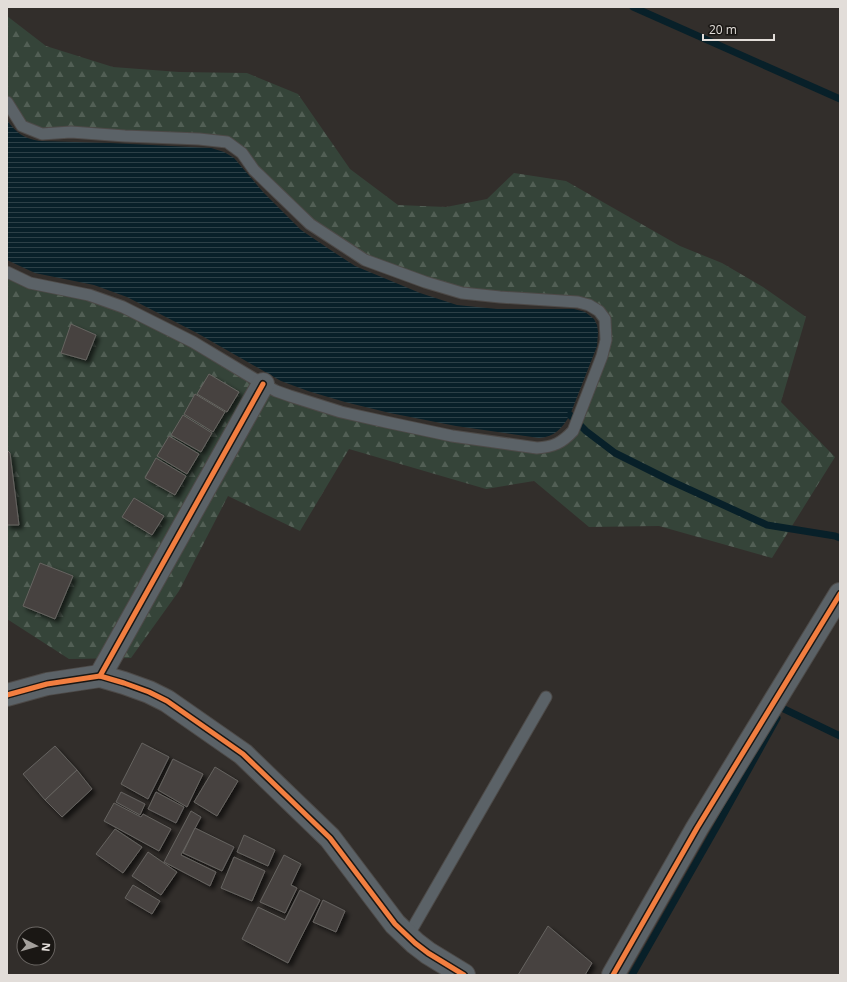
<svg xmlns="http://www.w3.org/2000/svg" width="847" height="982" font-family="'Open Sans',sans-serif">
  <defs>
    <pattern id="forest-firs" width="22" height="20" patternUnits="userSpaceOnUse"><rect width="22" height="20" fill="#354439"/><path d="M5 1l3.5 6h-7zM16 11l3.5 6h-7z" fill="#525f55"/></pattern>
    <pattern id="water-rules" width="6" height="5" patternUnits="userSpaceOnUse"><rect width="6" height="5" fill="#082029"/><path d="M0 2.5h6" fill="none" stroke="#2c4047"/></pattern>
    <filter id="shadow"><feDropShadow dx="3.5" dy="3.5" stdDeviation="2" flood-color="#0009"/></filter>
  </defs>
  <rect width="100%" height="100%" fill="#322e2b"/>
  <!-- forest -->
  <polygon fill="url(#forest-firs)" points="7,16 46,46 113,67 179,72 247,73 298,94 350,169 398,205 446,207 487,199 514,173 566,181 680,246 722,263 763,287 806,317 781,402 835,457 772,558 659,526 589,527 534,481 486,489 349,449 300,531 228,496 179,591 131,658 69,659 7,619 7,272 123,307 251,376 341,412 537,448 566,439 606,340 605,319 589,305 462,293 365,260 310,224 227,142 42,134 22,126 7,102"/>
  <!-- water -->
  <path fill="url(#water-rules)" d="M7 120C16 133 23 138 39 141L110 143 211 148 224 152 234 158 263 192 301 230 329 249 355 266 420 293 457 305 497 309H574L585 312 594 319 597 325 598 332 597 346 570 415C562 428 555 437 539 438L456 426 390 413 345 402 308 391 281 381 197 333 127 297 94 285 35 273 7 260Z"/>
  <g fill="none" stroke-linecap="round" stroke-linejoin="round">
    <!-- stream -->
    <g stroke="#082029" stroke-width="7">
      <polyline points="633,7 840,99"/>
      <polyline points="570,415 586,431 615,453 673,482 767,525 835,536 840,538"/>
      <polyline points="782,708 840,736"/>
      <polyline points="632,975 721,819 777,718"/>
    </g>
  </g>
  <!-- building -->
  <g fill="#464340" stroke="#666360" filter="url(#shadow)">
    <polygon points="71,324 96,335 86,360 61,353"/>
    <polygon points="209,374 239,392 227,412 197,394"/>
    <polygon points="195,394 225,412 213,432 184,414"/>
    <polygon points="183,415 212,433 201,452 171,435"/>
    <polygon points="169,436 199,454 187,474 157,456"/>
    <polygon points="7,450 10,453 19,525 7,525"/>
    <polygon points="156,458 186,476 175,495 145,478"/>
    <polygon points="134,498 164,516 152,535 122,517"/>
    <polygon points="40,563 73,576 55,619 23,606"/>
    <polygon points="142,743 169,757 148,799 121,784"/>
    <polygon points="55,746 77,770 45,800 23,774"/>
    <polygon points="173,759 203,774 187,807 158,790"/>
    <polygon points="215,767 238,781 217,816 194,802"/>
    <polygon points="77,770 92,789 62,817 45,800"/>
    <polygon points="121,792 145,804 140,815 116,802"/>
    <polygon points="156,792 184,807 176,823 148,809"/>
    <polygon points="114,803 141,817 143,814 171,829 159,851 104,821"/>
    <polygon points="191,811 201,817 181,855 216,872 210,886 164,862"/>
    <polygon points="195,828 234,847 222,871 183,853"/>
    <polygon points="115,829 142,847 123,873 96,854"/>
    <polygon points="244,835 275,850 268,866 237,852"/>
    <polygon points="148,852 177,872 161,895 132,876"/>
    <polygon points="284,855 301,864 291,885 297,888 285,913 260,902"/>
    <polygon points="234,857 265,871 252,901 221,888"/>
    <polygon points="133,885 160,901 152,914 125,898"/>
    <polygon points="300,890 320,900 288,963 242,939 258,907 285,920"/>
    <polygon points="323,900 345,911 336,932 313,922"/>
    <polygon points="548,926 592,963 585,975 518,975"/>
  </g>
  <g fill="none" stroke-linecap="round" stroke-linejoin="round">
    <!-- lane casing -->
    <g stroke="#4d4a48" stroke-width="13">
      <g id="lane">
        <path d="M7 102 22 126 42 134 71 132 125 136 199 139 227 142 242 153 254 170 310 224 365 260 425 282 462 293 500 297 578 302 589 305 599 311 605 319 606 340 602 356 573 431C562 443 553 447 537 448L452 436 386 422 341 412 290 396 276 391 263 384 193 342 123 307 89 295 30 283 7 272"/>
        <polyline points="408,936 546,697"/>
      </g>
    </g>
    <!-- street casing -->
    <g stroke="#4d4a48" stroke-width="24">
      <g id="street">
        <polyline points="100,676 263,384"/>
        <polyline points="7,695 47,684 100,676 124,683 149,692 167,701 243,754 330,838 395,924 415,943 428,953 464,975"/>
        <polyline points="613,975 697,828 840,594"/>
      </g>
    </g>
    <!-- lane -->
    <use href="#lane" stroke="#5b6267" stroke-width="11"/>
    <!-- street -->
    <use href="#street" stroke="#5b6267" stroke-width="22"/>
    <!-- cycleway casing -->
    <g stroke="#1a1714" stroke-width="8">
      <g id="cycleway">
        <polyline points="100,676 263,384"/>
        <polyline points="7,695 47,684 100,676 124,683 149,692 167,701 243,754 330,838 395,924 415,943 428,953 464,975"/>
        <polyline points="613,975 697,828 840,594"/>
      </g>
    </g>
    <!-- cycleway -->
    <use href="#cycleway" stroke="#f27e40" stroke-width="5"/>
  </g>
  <!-- border -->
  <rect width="847" height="982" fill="none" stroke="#e2ddd9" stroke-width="16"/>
  <!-- north arrow -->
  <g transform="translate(36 946) rotate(96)"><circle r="19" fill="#1a1714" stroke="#6a6663"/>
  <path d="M0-3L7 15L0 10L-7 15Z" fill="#a4a09c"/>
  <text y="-6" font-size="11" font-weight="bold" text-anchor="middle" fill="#e2ddd9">N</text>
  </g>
  <!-- scale -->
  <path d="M703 34v6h71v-6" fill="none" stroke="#e2ddd9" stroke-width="2"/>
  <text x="709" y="34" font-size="12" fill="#e2ddd9" stroke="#1a1714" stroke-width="3" paint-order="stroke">20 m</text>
</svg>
